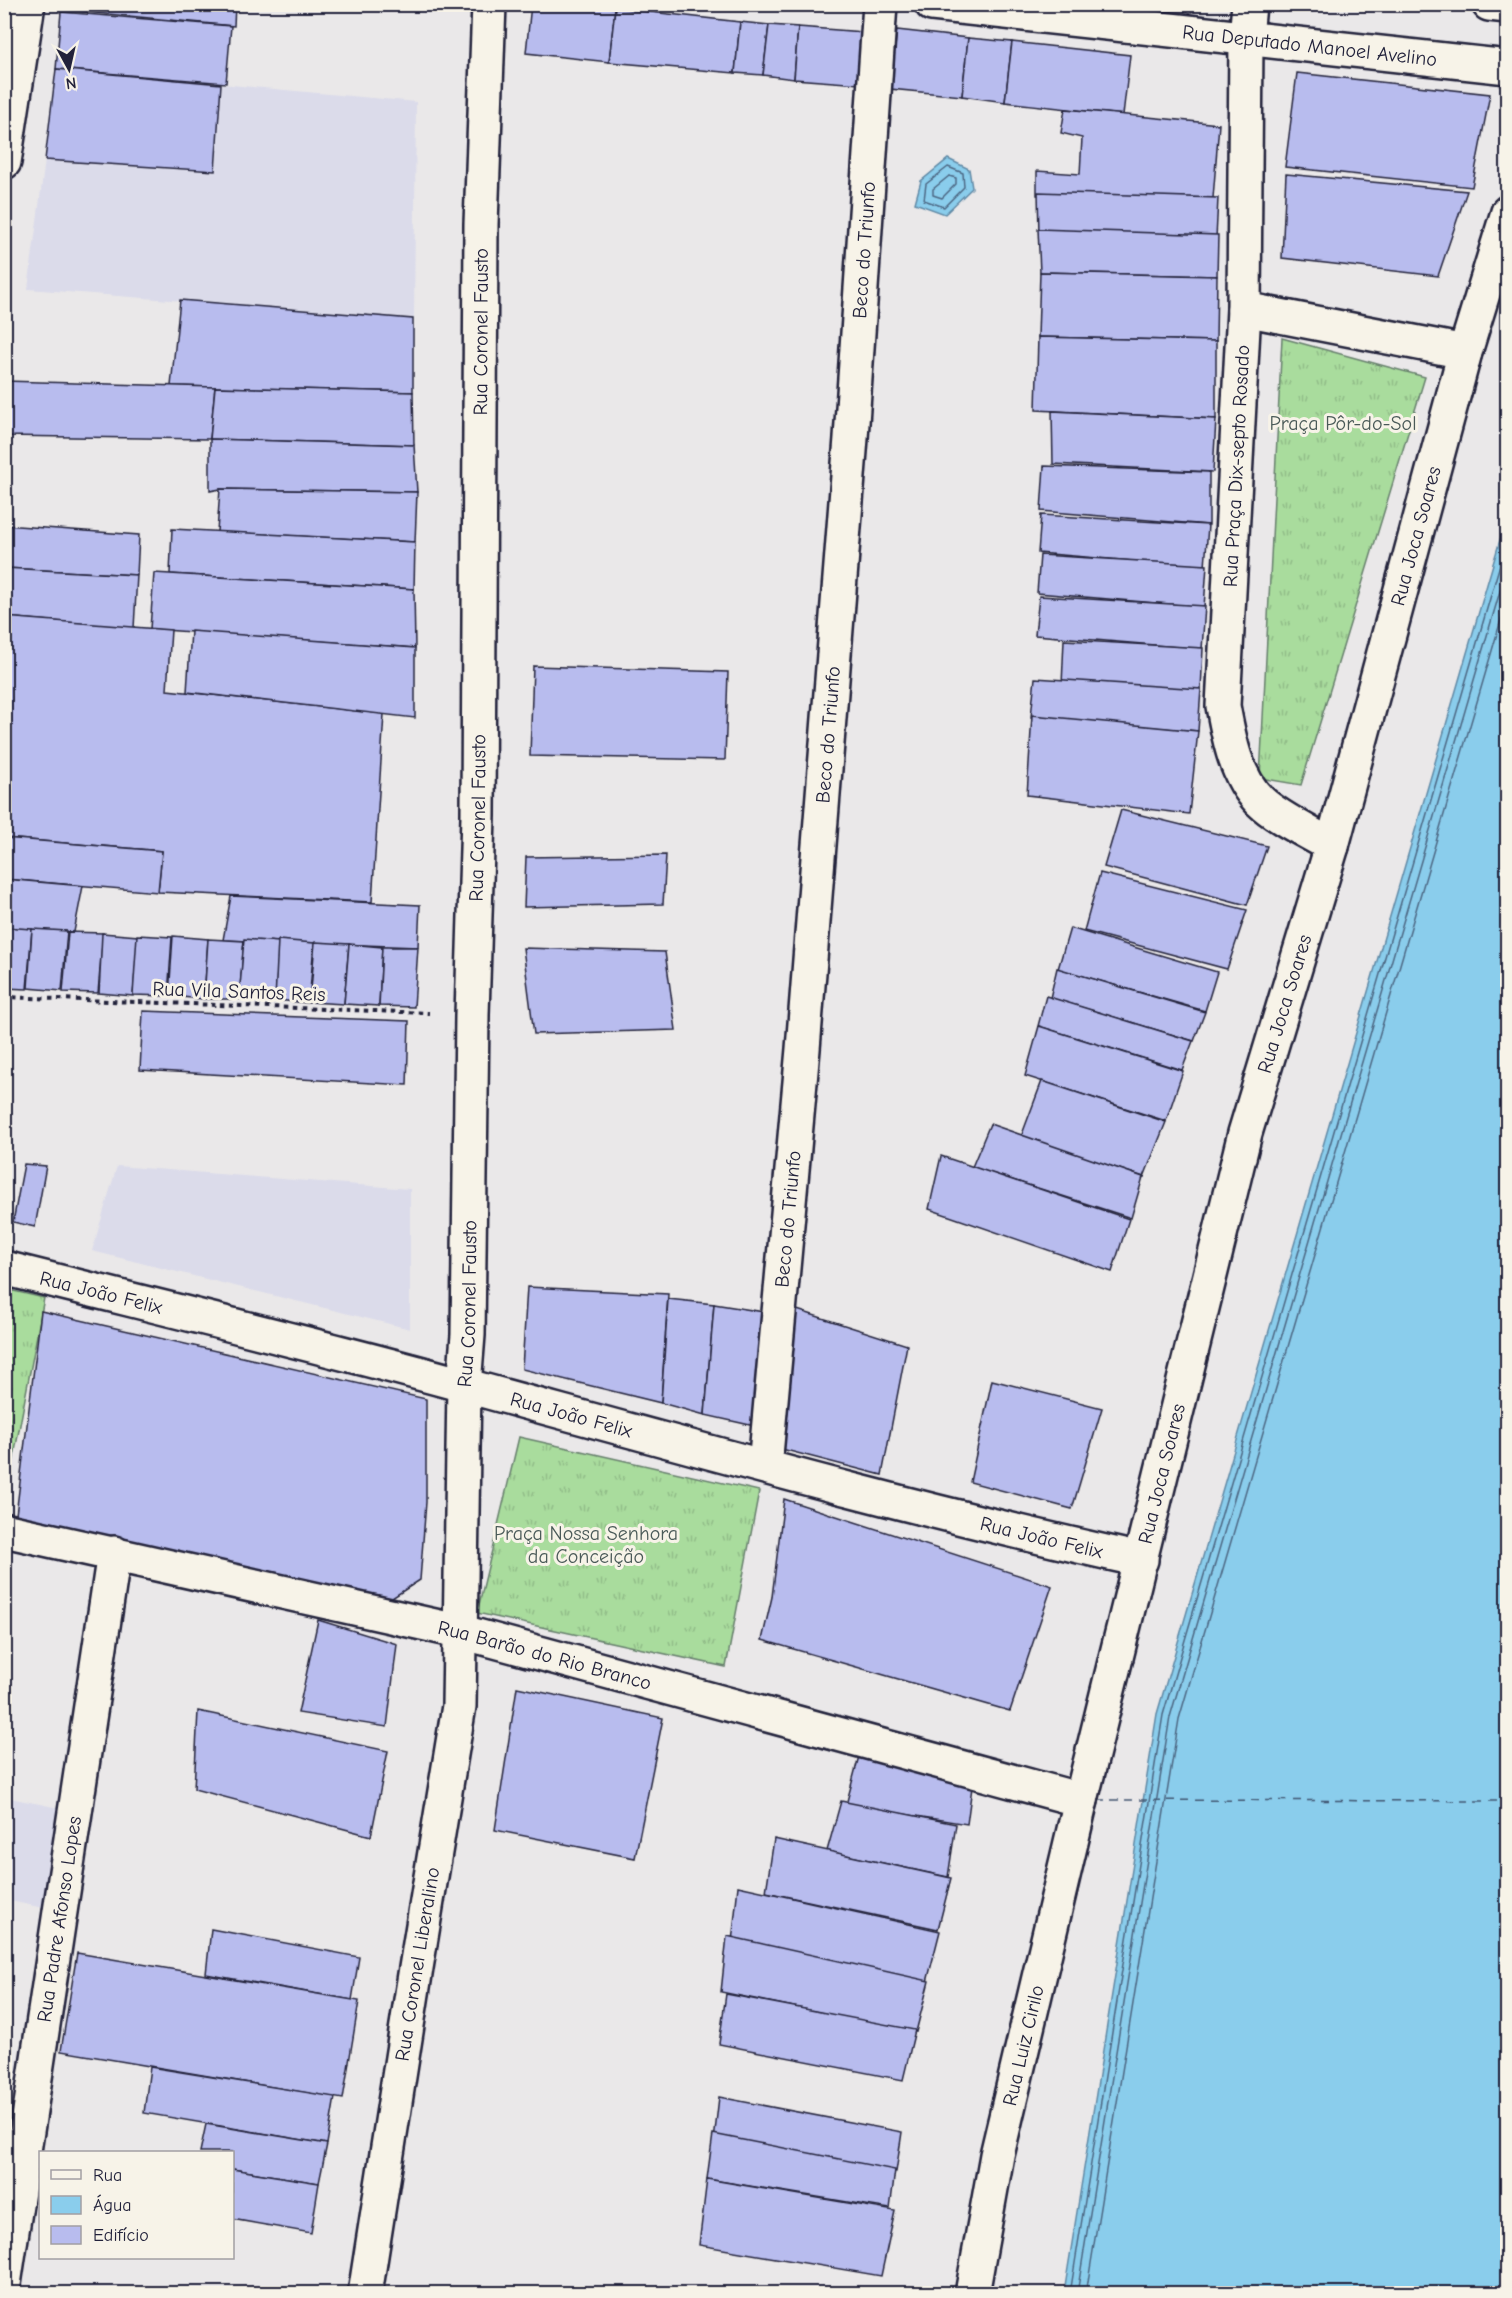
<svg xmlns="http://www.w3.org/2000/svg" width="1512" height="2298" font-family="'Comic Neue',sans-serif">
  <defs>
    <pattern id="grass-tufts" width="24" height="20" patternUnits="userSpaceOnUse" patternTransform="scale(1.5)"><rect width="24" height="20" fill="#a9dc9d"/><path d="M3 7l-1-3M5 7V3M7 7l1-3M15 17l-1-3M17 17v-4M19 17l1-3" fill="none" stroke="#91bc88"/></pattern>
  </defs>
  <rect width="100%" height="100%" fill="#eae8e9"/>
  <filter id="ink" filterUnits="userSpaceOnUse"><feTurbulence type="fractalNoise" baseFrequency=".0167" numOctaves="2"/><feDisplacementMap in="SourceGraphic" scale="12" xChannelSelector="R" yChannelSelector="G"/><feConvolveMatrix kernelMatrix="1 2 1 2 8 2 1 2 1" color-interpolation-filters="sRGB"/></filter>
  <g filter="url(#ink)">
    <!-- built -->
    <g fill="#dbdbea">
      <polygon points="221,84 416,102 414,319 28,289 45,160 215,170"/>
      <polygon points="117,1166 410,1189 410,1329 92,1251"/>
      <polygon points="5,1797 59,1808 44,1908 5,1900"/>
    </g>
    <!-- grass -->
    <g fill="url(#grass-tufts)" stroke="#667f6c" stroke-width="1.5">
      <polygon points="1282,338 1425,377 1301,785 1260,778"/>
      <polygon points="5,1289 44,1298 5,1504"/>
      <polygon points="519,1437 759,1491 726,1667 477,1613"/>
    </g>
    <!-- water -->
    <g fill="#8acdec" stroke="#6089a5" stroke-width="1.5">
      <polygon points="948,159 969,169 972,188 945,214 915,203 921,181"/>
      <polygon points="1507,516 1507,2293 1064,2293 1157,1714"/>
    </g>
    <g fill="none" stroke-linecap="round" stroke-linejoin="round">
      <!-- shore -->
      <g stroke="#4c6682" stroke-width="1.5">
        <polygon points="948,167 963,173 964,187 944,207 924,200 926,184"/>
        <polygon points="949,176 956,178 956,184 942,198 933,195 933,189"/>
        <polyline points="1070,2294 1163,1715 1508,537"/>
        <polyline points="1077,2294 1170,1717 1508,564"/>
        <polyline points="1086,2294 1179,1719 1508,596"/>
      </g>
      <!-- ferry -->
      <polyline stroke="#415570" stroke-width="1.5" stroke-dasharray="8 6" stroke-linecap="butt" points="1097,1800 1508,1801"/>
    </g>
    <!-- building -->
    <g fill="#b8bcee" stroke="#22223b" stroke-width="1.5">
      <polygon points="65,4 235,4 234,26 65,10"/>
      <polygon points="531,4 581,4 615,8 609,62 526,53"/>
      <polygon points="615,8 740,22 735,73 609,62"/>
      <polygon points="61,12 231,26 226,83 56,69"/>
      <polygon points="740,22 769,25 763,75 735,73"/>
      <polygon points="769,25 798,27 794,79 763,75"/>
      <polygon points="798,27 863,32 860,84 794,79"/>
      <polygon points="897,30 968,38 962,96 890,89"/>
      <polygon points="968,38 1012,42 1005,102 962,96"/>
      <polygon points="1012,42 1130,55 1123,115 1005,102"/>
      <polygon points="56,69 221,84 215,171 45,160"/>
      <polygon points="1297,73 1490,94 1472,187 1285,167"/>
      <polygon points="1065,109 1219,124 1213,198 1037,195 1037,171 1080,174 1082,138 1061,133"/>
      <polygon points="1286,174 1467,191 1438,276 1282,258"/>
      <polygon points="1038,192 1218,198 1216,238 1039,234"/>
      <polygon points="1038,229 1218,235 1217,276 1040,272"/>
      <polygon points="1040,272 1217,276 1216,341 1038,337"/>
      <polygon points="180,300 413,319 413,392 171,386"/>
      <polygon points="1038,337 1216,341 1216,419 1036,410"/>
      <polygon points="4,381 215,387 210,439 4,436"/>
      <polygon points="215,387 413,392 414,445 210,439"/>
      <polygon points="1052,411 1216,419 1213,472 1053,464"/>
      <polygon points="210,439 414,445 417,492 220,489 210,491"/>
      <polygon points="1044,466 1209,472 1209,525 1041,511"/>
      <polygon points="220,489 417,492 415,542 217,532"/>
      <polygon points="1041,515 1208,525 1205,567 1038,553"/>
      <polygon points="4,525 139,535 137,575 4,568"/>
      <polygon points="172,529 415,542 414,589 170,574"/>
      <polygon points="1040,555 1207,565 1204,607 1037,593"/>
      <polygon points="4,568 137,575 134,628 4,617"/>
      <polygon points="154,573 414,589 415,648 150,629"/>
      <polygon points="1039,596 1205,606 1202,649 1035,635"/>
      <polygon points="4,617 171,630 167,690 384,714 372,902 158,892 162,851 4,838"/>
      <polygon points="191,631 415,648 415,718 187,692"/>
      <polygon points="1064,640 1203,648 1201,690 1062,685"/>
      <polygon points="533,666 728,672 725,760 530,756"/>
      <polygon points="1035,678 1201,689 1198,731 1031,717"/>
      <polygon points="1032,715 1198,731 1189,814 1027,795"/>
      <polygon points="1121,810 1267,846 1247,905 1104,867"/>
      <polygon points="4,838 162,851 158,892 4,879"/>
      <polygon points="666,855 663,904 524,907 526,857"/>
      <polygon points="1100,873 1247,910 1227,969 1084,931"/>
      <polygon points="4,879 83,886 74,932 4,929"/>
      <polygon points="231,896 420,905 418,947 223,940"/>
      <polygon points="4,927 32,929 27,989 4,988"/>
      <polygon points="1070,928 1217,972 1205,1011 1058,969"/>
      <polygon points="32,929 67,931 62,991 28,988"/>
      <polygon points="68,932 103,933 98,993 63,992"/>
      <polygon points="102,933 138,936 133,996 99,993"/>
      <polygon points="137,935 172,937 168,996 133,995"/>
      <polygon points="173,936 208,939 204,999 169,996"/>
      <polygon points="208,939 244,941 239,999 204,999"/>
      <polygon points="244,939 279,942 275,1000 239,999"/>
      <polygon points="278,940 314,943 309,1003 275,1000"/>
      <polygon points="315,942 349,944 344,1004 310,1002"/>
      <polygon points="349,944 382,947 379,1006 344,1004"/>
      <polygon points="382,947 418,947 414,1007 379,1006"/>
      <polygon points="523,948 665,952 676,1030 534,1034"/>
      <polygon points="1057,968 1205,1012 1194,1041 1050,998"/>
      <polygon points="1046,996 1193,1041 1182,1070 1038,1026"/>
      <polygon points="143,1011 409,1021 407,1085 140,1070"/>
      <polygon points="1039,1026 1183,1071 1166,1121 1025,1076"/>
      <polygon points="1042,1081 1166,1122 1144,1177 1021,1137"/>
      <polygon points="990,1124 1143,1177 1131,1218 972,1167"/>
      <polygon points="941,1156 1129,1219 1112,1272 929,1209"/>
      <polygon points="24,1164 46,1166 35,1227 13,1222"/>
      <polygon points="527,1287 668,1294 661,1403 522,1369"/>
      <polygon points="668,1299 714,1304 705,1415 661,1403"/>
      <polygon points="714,1304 770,1313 759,1427 705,1415"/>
      <polygon points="794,1309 907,1345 882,1475 770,1446"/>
      <polygon points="41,1311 426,1399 426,1502 420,1580 389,1600 16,1515"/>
      <polygon points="992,1380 1102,1408 1072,1509 970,1482"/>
      <polygon points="784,1499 1052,1586 1010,1711 762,1640 772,1597"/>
      <polygon points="318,1620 397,1644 387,1727 298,1713"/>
      <polygon points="517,1687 663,1718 635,1858 495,1830"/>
      <polygon points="198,1711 388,1751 371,1836 194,1789"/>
      <polygon points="859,1756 972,1787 967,1824 846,1805"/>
      <polygon points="841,1801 956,1824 948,1877 827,1851"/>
      <polygon points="774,1839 951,1878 938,1929 766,1892"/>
      <polygon points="738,1886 940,1931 927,1982 732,1942"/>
      <polygon points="211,1929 359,1957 352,2000 206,1974"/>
      <polygon points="727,1936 929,1981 916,2032 721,1992"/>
      <polygon points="77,1953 359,2001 343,2099 61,2051"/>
      <polygon points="726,1994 915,2030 903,2080 719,2044"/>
      <polygon points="150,2067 335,2097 327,2144 144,2113"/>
      <polygon points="719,2097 902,2132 896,2172 714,2141"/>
      <polygon points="206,2124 327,2144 319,2183 232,2169 232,2152 200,2152"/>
      <polygon points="713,2134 895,2170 890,2209 707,2179"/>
      <polygon points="232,2169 319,2183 311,2233 232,2219"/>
      <polygon points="707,2179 895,2211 881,2276 699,2245"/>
    </g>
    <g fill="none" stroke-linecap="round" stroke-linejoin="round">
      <!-- minor casing -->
      <g stroke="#22223b" stroke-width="38">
        <g id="minor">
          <path id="s1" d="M932 4 1508 67"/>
          <path d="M1249 4 1246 38 1244 309 1223 706C1229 739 1236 777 1260 801 1276 817 1312 834 1332 846"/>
          <polyline points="1489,4 1508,6"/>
          <polyline points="4,162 28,4"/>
          <polyline points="1244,309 1465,352"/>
          <path id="s2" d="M4 1268C159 1307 314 1344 467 1386 691 1447 914 1510 1141 1560"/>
          <path id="s3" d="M765 1466 803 1049 851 438 880 4"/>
          <path id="s4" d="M4 1530 462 1632 1081 1800"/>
          <path id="s5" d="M4 2284 114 1553"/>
          <path id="s6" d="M365 2294 416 1968 459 1706 464 1385 468 1335 472 1015 478 816 481 224 489 4"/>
          <path id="s7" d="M972 2294 997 2155 1081 1800 1245 1133 1332 846 1465 352 1508 212"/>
        </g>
      </g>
      <!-- path -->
      <polyline stroke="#22223b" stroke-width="4" stroke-dasharray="4.5 4.5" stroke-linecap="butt" points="4,997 429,1013"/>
      <!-- minor -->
      <use href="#minor" stroke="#f7f3e8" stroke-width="33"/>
    </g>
  </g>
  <g text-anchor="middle" stroke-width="6" stroke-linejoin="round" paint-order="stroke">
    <!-- street labels -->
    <g font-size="20" fill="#22223b" stroke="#f7f3e8">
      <text dy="7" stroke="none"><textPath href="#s1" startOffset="380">Rua Deputado Manoel Avelino</textPath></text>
      <text dy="7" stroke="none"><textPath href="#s3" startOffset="1220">Beco do Triunfo</textPath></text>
      <text dy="7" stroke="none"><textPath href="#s6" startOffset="1970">Rua Coronel Fausto</textPath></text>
      <text transform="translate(1236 466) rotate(-87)" y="7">Rua Praça Dix-septo Rosado</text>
      <text dy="7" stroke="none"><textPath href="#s7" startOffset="1814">Rua Joca Soares</textPath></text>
      <text dy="7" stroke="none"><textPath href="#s3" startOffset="734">Beco do Triunfo</textPath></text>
      <text dy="7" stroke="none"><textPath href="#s6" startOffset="1484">Rua Coronel Fausto</textPath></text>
      <text transform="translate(239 991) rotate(2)" y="7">Rua Vila Santos Reis</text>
      <text dy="7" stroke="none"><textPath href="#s7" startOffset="1328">Rua Joca Soares</textPath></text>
      <text dy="7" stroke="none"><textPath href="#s3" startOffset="248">Beco do Triunfo</textPath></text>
      <text dy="7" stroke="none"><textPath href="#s2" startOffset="100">Rua João Felix</textPath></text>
      <text dy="7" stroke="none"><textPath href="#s6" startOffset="998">Rua Coronel Fausto</textPath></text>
      <text dy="7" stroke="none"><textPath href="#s2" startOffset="586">Rua João Felix</textPath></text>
      <text dy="7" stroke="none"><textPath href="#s7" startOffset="842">Rua Joca Soares</textPath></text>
      <text dy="7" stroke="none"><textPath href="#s2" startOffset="1072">Rua João Felix</textPath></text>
      <text dy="7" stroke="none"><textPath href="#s4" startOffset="555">Rua Barão do Rio Branco</textPath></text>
      <text dy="7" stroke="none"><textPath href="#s5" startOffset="369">Rua Padre Afonso Lopes</textPath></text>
      <text dy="7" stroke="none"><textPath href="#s6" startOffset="334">Rua Coronel Liberalino</textPath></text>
      <text dy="7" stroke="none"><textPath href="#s7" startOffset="254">Rua Luiz Cirilo</textPath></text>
    </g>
    <!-- park labels -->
    <g font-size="20" fill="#4a5a58" stroke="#f7f3e8">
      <text x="1343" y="430">Praça Pôr-do-Sol</text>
      <text x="586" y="1540">Praça Nossa Senhora<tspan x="586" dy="23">da Conceição</tspan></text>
    </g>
  </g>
  <!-- margin -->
  <rect width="1512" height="2298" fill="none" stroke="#f7f3e8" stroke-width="24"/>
  <rect x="12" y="12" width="1488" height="2274" fill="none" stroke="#22223b" stroke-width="2" filter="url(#ink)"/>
  <!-- legend -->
  <rect x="39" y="2151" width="195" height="108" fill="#f7f3e8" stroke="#a29fa3" stroke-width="1.5"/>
  <rect x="51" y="2170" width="30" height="9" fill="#f7f3e8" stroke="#a29fa3" stroke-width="1.5"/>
  <text x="93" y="2181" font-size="18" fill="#22223b">Rua</text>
  <rect x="51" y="2196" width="30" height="18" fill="#8acdec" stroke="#a29fa3" stroke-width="1.5"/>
  <text x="93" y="2211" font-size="18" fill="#22223b">Água</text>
  <rect x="51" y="2226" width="30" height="18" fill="#b8bcee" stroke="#a29fa3" stroke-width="1.5"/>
  <text x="93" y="2241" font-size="18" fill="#22223b">Edifício</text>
  <!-- north arrow -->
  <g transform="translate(69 69) rotate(172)" stroke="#f7f3e8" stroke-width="4.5" paint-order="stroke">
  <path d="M0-4.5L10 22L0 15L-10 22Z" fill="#22223b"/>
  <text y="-9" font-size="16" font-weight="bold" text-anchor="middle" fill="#22223b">N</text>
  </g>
</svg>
